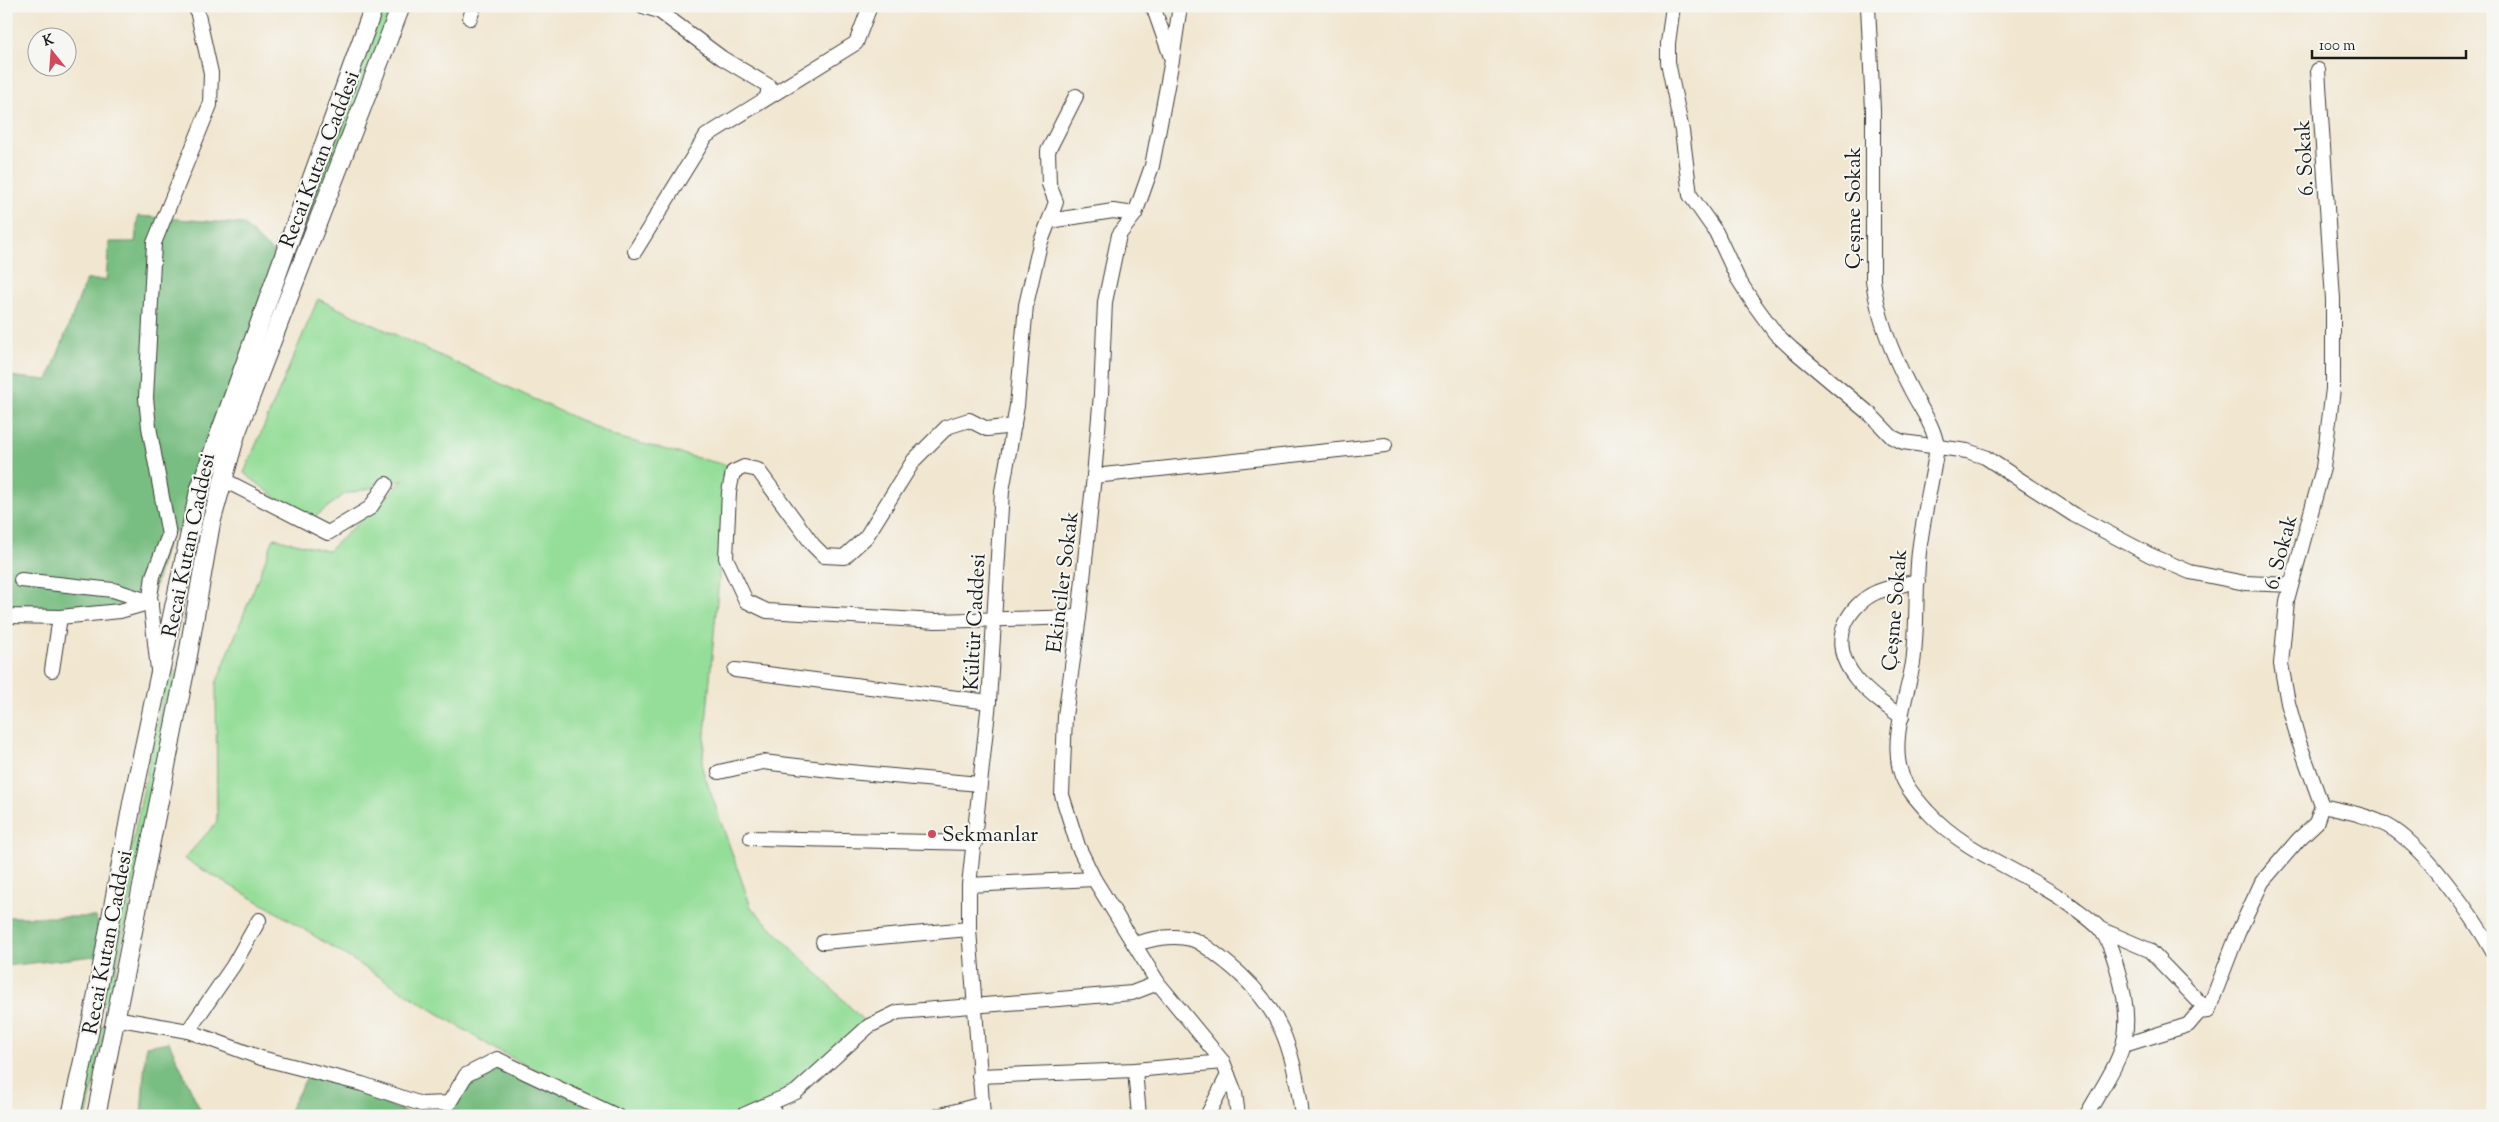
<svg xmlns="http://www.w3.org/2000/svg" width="2499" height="1122" font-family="'Sorts Mill Goudy',serif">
  <rect width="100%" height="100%" fill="#f6f6f2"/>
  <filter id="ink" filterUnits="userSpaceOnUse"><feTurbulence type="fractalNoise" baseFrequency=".02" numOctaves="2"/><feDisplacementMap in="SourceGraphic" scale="10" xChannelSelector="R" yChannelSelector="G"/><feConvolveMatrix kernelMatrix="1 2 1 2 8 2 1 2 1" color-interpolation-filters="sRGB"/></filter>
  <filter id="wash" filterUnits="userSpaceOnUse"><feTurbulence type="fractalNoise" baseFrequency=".0096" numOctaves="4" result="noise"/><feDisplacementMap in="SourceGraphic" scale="20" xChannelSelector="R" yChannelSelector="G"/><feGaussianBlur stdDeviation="1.12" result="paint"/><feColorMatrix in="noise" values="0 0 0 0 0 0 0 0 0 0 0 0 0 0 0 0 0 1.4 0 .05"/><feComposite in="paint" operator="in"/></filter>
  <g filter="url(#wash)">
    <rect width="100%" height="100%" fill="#f1e6d0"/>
    <!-- green -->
    <g fill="#95de99" stroke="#587d5a">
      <polygon points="382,6 392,6 274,325 267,321"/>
      <polygon points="318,299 616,437 729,466 702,768 751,907 869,1026 796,1092 752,1116 632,1116 498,1051 273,910 184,859 217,822 216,684 274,538 328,551 404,480 345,494 308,522 244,473"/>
      <polygon points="168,669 177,671 109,1006 100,1004"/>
      <polygon points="97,1025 105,1025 87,1116 79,1116"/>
    </g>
    <!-- forest -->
    <g fill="#78bd81" stroke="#4a6c4e">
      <polygon points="138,216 243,224 282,261 191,524 169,535 151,602 120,611 6,614 6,376 48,380 86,280 106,280 109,242 135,242"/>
      <polygon points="6,917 96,917 104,955 6,966"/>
      <polygon points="169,1042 203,1116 141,1116 146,1046"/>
      <polygon points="497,1059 606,1116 440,1116 459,1086"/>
      <polygon points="310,1071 414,1116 286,1116"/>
    </g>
  </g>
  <g filter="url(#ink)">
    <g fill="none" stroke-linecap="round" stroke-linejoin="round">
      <!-- minor casing -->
      <g stroke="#3c3a37" stroke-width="16">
        <g id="minor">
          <polyline points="643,6 659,11 722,58 769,86 767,97"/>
          <polyline points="1151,6 1154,9 1171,57"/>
          <polyline points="1180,6 1172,60 1152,166 1135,214 1119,235 1105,302 1101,394 1094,476 1079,617 1065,716 1062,795 1078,846 1094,879 1158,983 1223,1062 1235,1093 1238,1116"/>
          <polyline points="1673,6 1668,43 1668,62 1682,131 1690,195 1716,232 1738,279 1754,304 1776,334 1792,349 1871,415 1892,437 1903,442 1967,451 1985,457 2074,515 2150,555 2190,572 2245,583 2291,585"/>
          <path d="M1868 6 1873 110V280C1878 318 1892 354 1910 388 1920 408 1934 425 1937 447 1932 482 1923 517 1919 552 1915 589 1918 626 1913 663 1907 698 1889 741 1902 776 1907 789 1918 801 1927 811 1967 855 2025 871 2072 906 2081 913 2092 920 2100 929 2109 940 2113 955 2117 968 2139 1040 2120 1056 2086 1116"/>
          <polyline points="470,18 474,6"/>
          <path d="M2318 70 2333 299V389L2323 468 2287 601 2281 664 2288 703 2299 742 2322 806C2344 811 2368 815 2388 826 2422 844 2474 917 2493 952"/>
          <polyline points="1049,221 1056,202 1049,184 1048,151 1076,96"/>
          <polyline points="635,251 706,136 856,43 870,6"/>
          <polyline points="1014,426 987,429 969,420 947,427 914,460 866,537 844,557 824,556 813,545 758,470 744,467 733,472 729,492 726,558 746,601 767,611 936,621 1079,617"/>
          <polyline points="1094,476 1385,445"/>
          <polyline points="222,479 328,533 370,508 386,484"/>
          <polyline points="21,580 113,590 151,602"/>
          <polyline points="6,614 10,616 60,617"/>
          <polyline points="52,670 60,617 120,611 151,602"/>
          <polyline points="158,670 150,597 153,576 169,535 149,427 146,398 154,243 210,105 211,73 196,6"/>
          <polyline points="735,670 989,702"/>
          <path d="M1902 717C1873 697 1828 666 1845 624 1851 610 1863 598 1877 592 1890 587 1905 584 1918 581"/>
          <polyline points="719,772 763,762 839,771 979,784"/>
          <polyline points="751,838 975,843"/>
          <polyline points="969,885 1094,879"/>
          <polyline points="2100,929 2149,950 2208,1011 2199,1012 2188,1025 2124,1045"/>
          <polyline points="823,942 969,929"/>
          <path d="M1134 944C1152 939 1172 934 1191 939 1203 942 1216 955 1226 962 1281 1006 1294 1048 1302 1116"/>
          <polyline points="2208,1011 2238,933 2262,882 2299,839 2316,823 2322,806"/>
          <polyline points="115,1018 188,1031 261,1058 362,1084 421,1104 449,1103 466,1075 497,1059 617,1116"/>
          <polyline points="188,1031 233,966 259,920"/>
          <polyline points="1135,1070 1139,1116"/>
          <polyline points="979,1076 1135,1070 1223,1062"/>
          <polyline points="771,1103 775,1116"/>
          <polyline points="741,1116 796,1092 869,1026 898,1012 1132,993 1158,983"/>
          <polyline points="938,1116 982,1104"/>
          <polyline points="983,1116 969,929 969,885 989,702 1002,491 1017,406 1026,305 1040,244 1049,221 1113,211 1135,214"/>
          <polyline points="1207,1116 1228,1075"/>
        </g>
      </g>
      <!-- major casing -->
      <g stroke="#3c3a37" stroke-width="20">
        <g id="major">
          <polyline points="71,1116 93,1015 133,798 199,491 374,6"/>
          <polyline points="96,1116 187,661 211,523 236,434 401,6"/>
        </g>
      </g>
      <!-- minor -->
      <use href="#minor" stroke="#fff" stroke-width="14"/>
      <!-- major -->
      <use href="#major" stroke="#fff" stroke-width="18"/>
    </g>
  </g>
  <!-- markers -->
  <circle fill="#d1495b" stroke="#f6f6f2" stroke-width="2" cx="932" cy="834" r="5"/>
  <g text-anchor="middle" stroke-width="4" stroke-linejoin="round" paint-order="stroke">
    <!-- street labels -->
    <g font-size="21" fill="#1c1c1c" stroke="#f6f6f2">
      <text transform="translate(2304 158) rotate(-93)" y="7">6. Sokak</text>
      <text transform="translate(319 159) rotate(-69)" y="7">Recai Kutan Caddesi</text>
      <text transform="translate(1853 208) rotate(-90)" y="7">Çeşme Sokak</text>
      <text transform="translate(188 545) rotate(-78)" y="7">Recai Kutan Caddesi</text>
      <text transform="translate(2280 552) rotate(-75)" y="7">6. Sokak</text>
      <text transform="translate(1062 582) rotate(-83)" y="7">Ekinciler Sokak</text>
      <text transform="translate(1894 610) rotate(-85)" y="7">Çeşme Sokak</text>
      <text transform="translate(974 622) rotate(-87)" y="7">Kültür Caddesi</text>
      <text transform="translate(107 942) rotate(-79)" y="7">Recai Kutan Caddesi</text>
    </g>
    <!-- poi labels -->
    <g font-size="21" fill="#1c1c1c" stroke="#f6f6f2" text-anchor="start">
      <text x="942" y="841">Sekmanlar</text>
    </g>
  </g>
  <!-- margin -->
  <rect width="2499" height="1122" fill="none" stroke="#f6f6f2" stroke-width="25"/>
  <!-- north arrow -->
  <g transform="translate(52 52) rotate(343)"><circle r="24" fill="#f6f6f2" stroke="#9f9f9c"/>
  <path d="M0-4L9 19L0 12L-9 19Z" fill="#d1495b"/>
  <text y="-8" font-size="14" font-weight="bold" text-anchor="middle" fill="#1c1c1c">K</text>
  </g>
  <!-- scale -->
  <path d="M2312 50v8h154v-8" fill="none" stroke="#1c1c1c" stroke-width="2.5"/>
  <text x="2319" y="50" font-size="15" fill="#1c1c1c" stroke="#f6f6f2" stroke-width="4" paint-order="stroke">100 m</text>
</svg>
